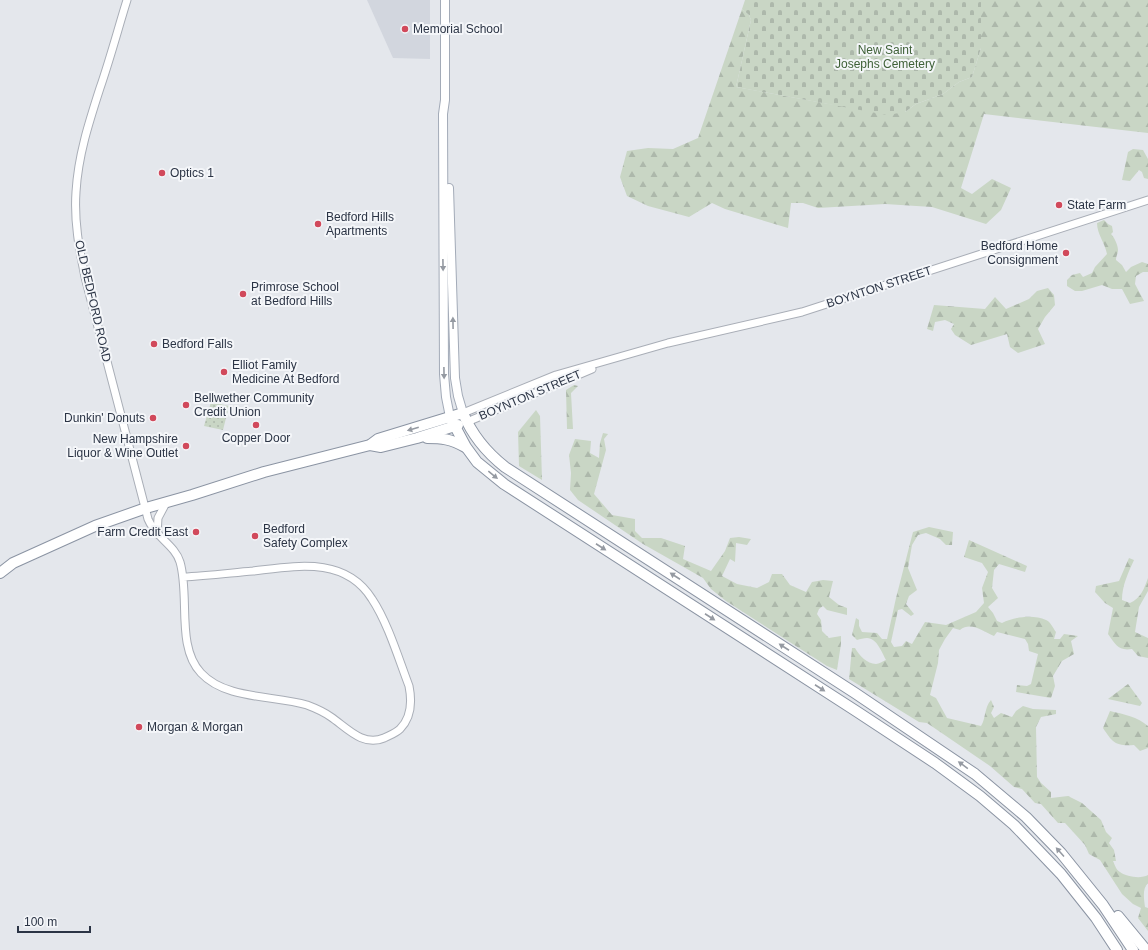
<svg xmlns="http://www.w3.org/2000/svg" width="1148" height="950" font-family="Arial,sans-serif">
  <defs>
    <pattern id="forest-firs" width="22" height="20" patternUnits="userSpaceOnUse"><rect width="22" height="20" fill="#c9d6c5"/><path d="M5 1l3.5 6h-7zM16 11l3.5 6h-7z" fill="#adb8ab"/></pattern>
    <pattern id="cemetery-stones" width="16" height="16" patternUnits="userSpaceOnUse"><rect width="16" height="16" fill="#c9d6c5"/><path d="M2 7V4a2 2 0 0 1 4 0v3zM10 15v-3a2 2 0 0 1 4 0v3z" fill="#adb8ab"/></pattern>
    <pattern id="park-dots" width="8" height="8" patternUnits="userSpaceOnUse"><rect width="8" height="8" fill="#c9d6c5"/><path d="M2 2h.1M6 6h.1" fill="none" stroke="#adb8ab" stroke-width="1.8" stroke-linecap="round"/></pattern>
  </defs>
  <rect width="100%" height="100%" fill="#e4e7ec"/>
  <!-- built -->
  <polygon fill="#d2d6de" points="367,0 430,0 430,59 393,58"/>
  <!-- forest -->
  <g fill="url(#forest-firs)">
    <polygon points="981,0 1148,0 1148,133 984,114 961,188 972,194 992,179 1011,188 1001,210 986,224 932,207 885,204 818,208 803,203 791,203 788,228 725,209 712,203 689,217 648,206 627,196 620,177 627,151 648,148 673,149 698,138 742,9 749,15 751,20 736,87 829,104 905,112 916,104 943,94 959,82 972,77 981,48"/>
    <polygon points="1133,149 1143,150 1148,159 1148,179 1144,178 1142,172 1139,170 1130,181 1122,180 1128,152"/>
    <path d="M1104 220 1108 224 1112 226 1113 232 1111 234C1114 237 1118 245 1118 250 1118 253 1116 256 1116 260L1122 265 1126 272 1131 267 1142 262 1148 264V272H1143L1136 276 1135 284 1144 301 1130 304 1122 289H1112L1102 285 1082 291H1075L1067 286V280L1072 275 1080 273 1083 277 1092 273 1095 267 1107 254C1105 243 1097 234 1097 223Z"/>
    <polygon points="1048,288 1054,295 1055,305 1045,317 1038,329 1045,344 1018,353 1010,347 1007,334 971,345 955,335 951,329 954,324 945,320 935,322 933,331 927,329 934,305 985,309 995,297 1006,309 1029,299 1037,291"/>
    <polygon points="574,385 578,386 571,393 573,429 567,429 566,390"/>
    <polygon points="536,410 540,416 542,480 519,466 518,432"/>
    <polygon points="603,433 608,434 604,439 606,450 594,494 612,515 635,519 635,531 642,538 661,538 685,546 683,559 711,571 725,551 730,538 739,537 751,539 747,545 736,543 735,562 730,559 722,576 737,584 757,588 769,582 772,574 782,574 790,585 806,592 812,582 823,580 833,581 829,597 839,605 847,608 847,615 827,610 823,606 819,609 817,614 821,620 822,631 829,638 841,636 841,644 837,670 827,666 726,601 711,589 703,578 643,544 578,500 570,490 571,473 569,455 575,439 591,441 590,453 599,458 600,443"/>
    <path d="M929 527 953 532 952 545H946L940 539 926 533 918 535 912 545 908 568 917 590 909 596 906 604 914 614 911 616 902 609 898 610 891 642 894 647 902 646 906 641 912 644 925 622 946 625 976 612 984 603 982 588 988 572 982 563 964 557 969 540 1027 566 1025 572 999 564 994 570 992 588 998 598 988 607 993 613 997 621 1002 623C1014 617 1033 614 1046 620 1050 621 1053 628 1056 632L1054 639H1060L1064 634 1078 636 1071 641 1074 654 1062 661 1053 676 1055 686 1051 698 1016 692 1017 685 1027 686 1031 684 1038 654 1029 651 1028 644 1025 639 997 632 994 636C984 632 971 621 960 630L953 628 945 639 939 650 938 663 930 695 936 698 947 718 981 726C986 718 984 708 991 700L994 707 991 713 994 718 1001 713 1012 717 1016 711 1023 706 1033 709 1056 710V714L1041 717 1036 727 1037 777 1041 783 1051 792V798L1068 796 1082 803 1101 820 1106 832 1112 838 1109 843 1114 850 1116 861H1113C1115 865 1116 870 1120 872 1127 877 1141 879 1148 875V883C1142 889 1144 899 1145 907L1148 908V931L1138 918 1141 908 1133 904 1122 894 1100 860 1089 854 1085 845 1065 823H1058L1041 804 1035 803 1022 789 1014 787 990 766 927 723 919 722 849 679 852 648H855C859 655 867 664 876 664 879 664 883 661 886 660 882 653 877 638 867 638 864 638 860 639 857 640L852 635 856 618 859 620V626L862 632 877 633 882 639H887L896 598 913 532Z"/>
    <path d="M1129 558 1134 560C1128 573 1122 586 1122 600L1130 603C1141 598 1144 589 1148 578V591L1139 607 1135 632 1148 638V658L1138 656 1132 649C1118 651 1116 645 1108 634L1113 608 1105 603 1095 592 1096 586 1119 581Z"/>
    <polygon points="1128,684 1142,703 1140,706 1108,699"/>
    <path d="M1110 711C1123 714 1138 717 1148 726V748L1140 751 1134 745C1115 746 1113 743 1103 728Z"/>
  </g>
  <!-- cemetery -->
  <polygon fill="url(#cemetery-stones)" points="745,0 981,0 981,48 972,77 959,82 943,94 916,104 905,112 887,115 736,87 751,20 749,15 742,9"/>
  <!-- park -->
  <polygon fill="url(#park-dots)" points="211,402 229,406 223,430 204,426"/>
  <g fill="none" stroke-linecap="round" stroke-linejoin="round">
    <!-- secondary casing -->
    <g stroke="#a9aeb7" stroke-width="9">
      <g id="secondary">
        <path d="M127 0C118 29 110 59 100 88 89 122 78 156 76 192 74 221 79 248 85 277L148 519C155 537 175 545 180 562 190 596 176 647 201 673 226 700 274 695 307 705 315 708 324 712 331 717 347 728 363 747 384 738 390 735 396 733 400 729 412 717 412 701 409 686 399 660 388 623 372 599 345 556 296 566 253 571 230 573 206 576 183 577"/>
        <polyline points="463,413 556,375 668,343 802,312 1148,200"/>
        <polyline points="467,422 592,369"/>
        <polyline points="157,534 158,518 166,503"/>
      </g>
    </g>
    <!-- primary casing -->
    <g stroke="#a3abb8" stroke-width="10">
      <g id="primary">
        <polyline points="445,0 445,100 443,114 444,374 446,397 450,417"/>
        <polyline points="449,188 455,378 458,396 463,413"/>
      </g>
    </g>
    <!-- highway casing -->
    <g stroke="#8b94a3" stroke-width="12">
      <g id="highway">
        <polyline points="450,417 466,447 477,462 504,484 856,711 935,763 980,796 1014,825 1061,874 1096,918 1117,950"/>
        <path d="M427 438C442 438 451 439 465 447"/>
        <polyline points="370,445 381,447 417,438 458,425"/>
        <path d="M0 573 13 563 95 526 146 508 192 495 264 472 370 445 378 439 463 413C472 435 486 452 505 467L855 693 975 774 1026 817 1061 853 1103 905 1133 950"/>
        <polyline points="1118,916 1146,950"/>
      </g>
    </g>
    <!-- secondary -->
    <use href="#secondary" stroke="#fff" stroke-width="7"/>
    <!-- primary -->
    <use href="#primary" stroke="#fff" stroke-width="8"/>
    <!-- highway -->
    <use href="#highway" stroke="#fff" stroke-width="10"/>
  </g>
  <!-- one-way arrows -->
  <defs><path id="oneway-solid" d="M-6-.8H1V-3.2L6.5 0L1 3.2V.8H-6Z"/></defs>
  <g fill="#959aa2">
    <use href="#oneway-solid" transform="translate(443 265) rotate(89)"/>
    <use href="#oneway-solid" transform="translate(453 323) rotate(-91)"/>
    <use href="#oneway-solid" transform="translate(444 373) rotate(89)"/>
    <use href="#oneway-solid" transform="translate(413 429) rotate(164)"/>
    <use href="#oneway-solid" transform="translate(493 475) rotate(39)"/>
    <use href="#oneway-solid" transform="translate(601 547) rotate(33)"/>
    <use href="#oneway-solid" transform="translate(675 576) rotate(-147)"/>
    <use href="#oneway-solid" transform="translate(710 617) rotate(33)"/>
    <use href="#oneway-solid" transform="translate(784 647) rotate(-147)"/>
    <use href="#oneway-solid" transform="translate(820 688) rotate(33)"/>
    <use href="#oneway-solid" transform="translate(963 765) rotate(-144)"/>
    <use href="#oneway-solid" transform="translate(1060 852) rotate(-132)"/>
  </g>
  <!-- markers -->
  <g fill="#d1495b" stroke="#f4f6f9" stroke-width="1.5">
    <circle cx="405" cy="29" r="4"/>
    <circle cx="162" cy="173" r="4"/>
    <circle cx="1059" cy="205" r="4"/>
    <circle cx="318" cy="224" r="4"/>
    <circle cx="1066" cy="253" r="4"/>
    <circle cx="243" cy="294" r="4"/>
    <circle cx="154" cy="344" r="4"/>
    <circle cx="224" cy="372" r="4"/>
    <circle cx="186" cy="405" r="4"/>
    <circle cx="153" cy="418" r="4"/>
    <circle cx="256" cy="425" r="4"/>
    <circle cx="186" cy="446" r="4"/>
    <circle cx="196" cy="532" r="4"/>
    <circle cx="255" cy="536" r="4"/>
    <circle cx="139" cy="727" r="4"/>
  </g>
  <g text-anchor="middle" stroke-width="4" stroke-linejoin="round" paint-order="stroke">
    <!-- poi labels -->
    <g font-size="12" fill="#2b3445" stroke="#f4f6f9" text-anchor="start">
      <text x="413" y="33">Memorial School</text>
      <text x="170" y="177">Optics 1</text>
      <text x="1067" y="209">State Farm</text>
      <text x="326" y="221">Bedford Hills<tspan x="326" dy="14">Apartments</tspan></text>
      <text x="1058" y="250" text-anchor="end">Bedford Home<tspan x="1058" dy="14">Consignment</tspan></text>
      <text x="251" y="291">Primrose School<tspan x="251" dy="14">at Bedford Hills</tspan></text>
      <text x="162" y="348">Bedford Falls</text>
      <text x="232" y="369">Elliot Family<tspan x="232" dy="14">Medicine At Bedford</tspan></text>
      <text x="194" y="402">Bellwether Community<tspan x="194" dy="14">Credit Union</tspan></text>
      <text x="145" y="422" text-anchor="end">Dunkin' Donuts</text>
      <text x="256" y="442" text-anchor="middle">Copper Door</text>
      <text x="178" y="443" text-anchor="end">New Hampshire<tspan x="178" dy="14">Liquor &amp; Wine Outlet</tspan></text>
      <text x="263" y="533">Bedford<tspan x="263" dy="14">Safety Complex</tspan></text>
      <text x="188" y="536" text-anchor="end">Farm Credit East</text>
      <text x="147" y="731">Morgan &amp; Morgan</text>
    </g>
    <!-- park labels -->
    <g font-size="12" fill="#3f6138" stroke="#f4f6f9">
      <text x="885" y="54">New Saint<tspan x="885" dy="14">Josephs Cemetery</tspan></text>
    </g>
    <!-- street labels -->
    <g font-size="12" fill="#2b3445" stroke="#f4f6f9">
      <text transform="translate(879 287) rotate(-18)" y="4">BOYNTON STREET</text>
      <text transform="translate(93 301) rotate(77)" y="4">OLD BEDFORD ROAD</text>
      <text transform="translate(530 395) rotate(-23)" y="4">BOYNTON STREET</text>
    </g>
  </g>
  <!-- scale -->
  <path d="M18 926v6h72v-6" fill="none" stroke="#2b3445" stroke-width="2"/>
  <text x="24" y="926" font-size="12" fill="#2b3445" stroke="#f4f6f9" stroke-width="3" paint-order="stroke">100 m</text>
</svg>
